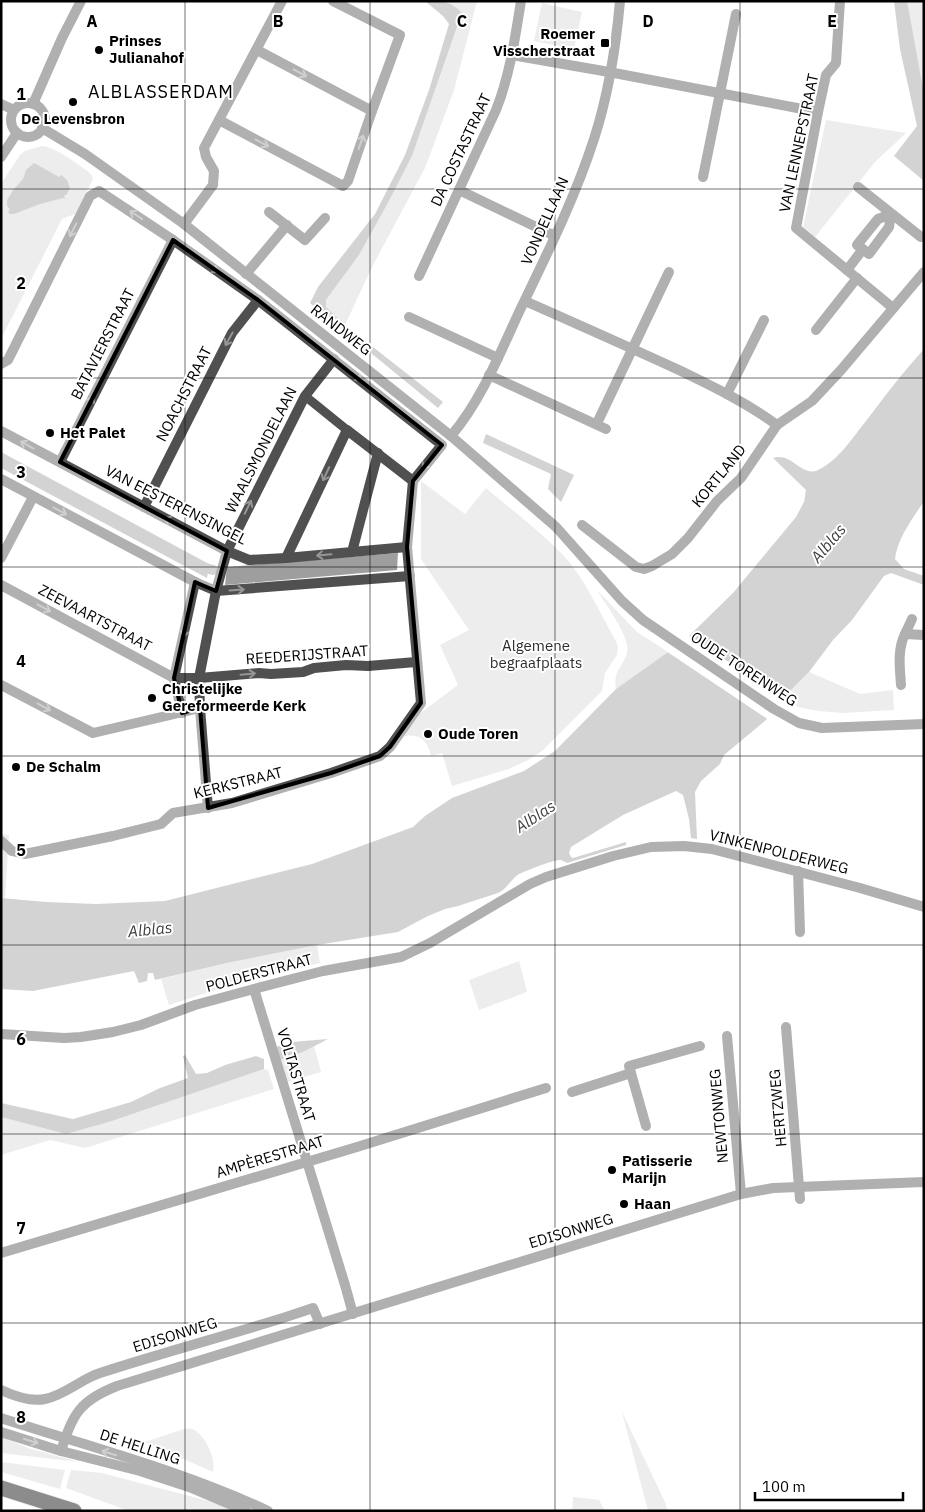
<svg xmlns="http://www.w3.org/2000/svg" width="925" height="1512" font-family="'IBM Plex Sans',sans-serif">
  <rect width="100%" height="100%" fill="#fff"/>
  <!-- green -->
  <g fill="#d7d7d7">
    <polygon points="446,1 477,1 454,90 425,168 372,267 345,325 326,307 326,300 359,255 389,201 412,156 462,14 456,7"/>
    <polygon points="907,1 924,1 924,94 908,12"/>
    <polygon points="542,3 582,12 574,49 534,41"/>
    <polygon points="826,120 906,133 875,162 815,237 803,227"/>
    <path d="M42 146C54 146 81 166 91 174L93 179 75 214 62 219 1 339V184L20 155 25 151Z"/>
    <path d="M421 481 465 514 486 488C512 510 541 532 564 556 584 577 601 615 616 641L618 647 617 655 605 673 602 691 542 751 528 760 509 769 452 786 442 753 431 756C428 739 417 732 401 737L415 717 458 685 440 645 469 630 421 559Z"/>
    <path d="M597 590 637 632 668 652 616 689C613 670 622 669 627 653 631 637 605 604 597 590Z"/>
    <polygon points="809,672 860,694 893,690 894,710 843,713 818,711 798,707 784,697"/>
    <polygon points="1,834 9,835 5,899 1,898"/>
    <polygon points="317,945 320,963 243,981 169,1005 161,979 227,963"/>
    <polygon points="519,961 527,992 479,1010 469,980"/>
    <polygon points="314,1046 321,1072 287,1082 280,1060 303,1052"/>
    <polygon points="264,1069 268,1070 274,1089 85,1148 50,1140 1,1155 1,1117 66,1134 109,1122"/>
    <polygon points="622,1412 665,1502 668,1511 648,1511"/>
    <path d="M184 1429C188 1429 193 1428 196 1431 207 1439 216 1459 213 1472L145 1442Z"/>
    <polygon points="1,1436 28,1448 79,1462 1,1453"/>
    <polygon points="1,1462 65,1470 60,1489 1,1472"/>
    <polygon points="71,1470 102,1473 216,1503 235,1511 129,1511 66,1488"/>
    <polygon points="573,1497 599,1500 605,1511 572,1511"/>
  </g>
  <!-- water -->
  <g fill="#9e9e9e">
    <path d="M425 1C442 1 450 0 462 13L412 156 389 201 359 255 326 300V307L345 325 443 402 438 408 310 303 318 287 375 214 405 155 429 90 449 24 443 16Z"/>
    <polygon points="894,1 907,1 924,94 924,181 894,156 917,126 900,49"/>
    <polygon points="34,163 59,177 61,175 67,180 70,188 67,194 64,196 65,199 63,198 40,204 14,214 10,214 8,212 10,209 7,206 7,200 14,189 23,179 26,170"/>
    <path d="M924 349V501C913 518 897 539 895 559L904 569 924 576V585L891 573 884 576 852 620 833 640 809 672 784 697 766 720 724 755 720 764 701 781 695 792 697 839 691 838 689 819 683 795 676 791 623 815 571 847 569 853 571 857 573 858 626 842V845L567 863C565 862 562 860 560 860 555 859 523 872 519 874 511 879 507 889 498 893L458 906 445 909 428 916 398 932 317 945 227 963 155 980 153 973H148L147 981 139 983 134 971 33 991 1 989V898L46 902 96 904 165 901 312 864 413 827 425 816 452 798 524 771 555 751 616 689 668 652 691 634 733 593 796 517 804 502 806 490 773 458C792 452 802 478 818 470 839 460 852 438 866 421 885 396 903 372 924 349Z"/>
    <polygon points="486,434 574,475 561,502 548,489 551,474 483,443"/>
    <polygon points="1,452 209,564 207,578 1,468"/>
    <polygon points="398,553 397,570 225,585 227,567"/>
    <polygon points="328,1039 303,1052 280,1060 276,1047 292,1042"/>
    <polygon points="185,1055 196,1074 207,1073 225,1065 256,1056 264,1059 264,1069 109,1122 66,1134 1,1117 1,1103 73,1119 131,1102 160,1088 188,1078 183,1056"/>
  </g>
  <!-- pier -->
  <polygon fill="#fff" points="687,634 785,700 769,720 666,651"/>
  <g fill="none" stroke-linecap="round" stroke-linejoin="round">
    <!-- canal -->
    <polyline stroke="#9e9e9e" stroke-width="10" points="196,564 202,567 213,570"/>
    <!-- motorway casing -->
    <g stroke="#dbdbdb" stroke-width="17">
      <polyline id="motorway" points="1,1488 74,1511"/>
    </g>
    <!-- pedestrian -->
    <polyline stroke="#505050" stroke-width="9" points="305,396 347,430"/>
    <!-- minor -->
    <g stroke="#505050" stroke-width="10">
      <polyline points="840,1 836,63 826,75 818,112 796,228 893,308"/>
      <polyline points="257,50 372,111"/>
      <polyline points="512,55 609,72 818,112"/>
      <polyline points="1,104 14,110"/>
      <polyline points="219,120 343,186 348,181 372,111 400,35 333,1"/>
      <polyline points="703,177 736,14"/>
      <polyline points="858,187 921,237"/>
      <polyline points="459,190 555,236"/>
      <polyline points="269,212 305,240 325,218"/>
      <polygon points="891,214 889,227 869,254 857,245 878,219"/>
      <polyline points="184,224 213,185 214,171 206,157 204,148 282,1"/>
      <polyline points="847,270 863,249"/>
      <polyline points="246,274 287,225"/>
      <path d="M419 276 496 110C510 75 515 38 521 1"/>
      <path d="M525 301C577 324 629 347 681 371 714 387 747 403 777 425"/>
      <polyline points="409,317 498,358"/>
      <polyline points="816,330 857,278"/>
      <polyline points="1,364 8,360 90,196 99,191 173,240 258,300 442,445 413,481 407,547 421,703 390,747 380,756 331,773 232,803 173,813 161,824 113,836 25,854 12,851 1,841"/>
      <polyline points="489,375 606,429"/>
      <polyline points="727,394 764,320"/>
      <polyline points="599,419 669,272"/>
      <polyline points="1,431 227,551 249,560 286,558 407,547"/>
      <polyline points="60,462 173,240"/>
      <polyline points="1,479 195,582 216,591 410,576"/>
      <polyline points="144,507 232,333 258,300"/>
      <polyline points="582,525 636,567 644,569 652,566 672,554 688,538 717,501 741,478 777,425 812,401 841,370 924,272"/>
      <polyline points="352,552 378,453"/>
      <polyline points="1,558 33,497"/>
      <polyline points="286,558 347,430 413,481"/>
      <polyline points="1,585 174,678 199,678 259,673 271,674 303,672 314,668 346,665 368,666 416,662"/>
      <polyline points="905,634 912,619"/>
      <polyline points="1,685 93,733 200,708"/>
      <path d="M901 685C900 669 897 650 905 634L924 635"/>
      <polyline points="182,713 174,678 195,582"/>
      <polyline points="208,808 200,708 199,678 216,591 227,551 305,396 334,359"/>
      <polyline points="798,871 800,932"/>
      <polyline points="254,989 345,1285 353,1314"/>
      <polyline points="786,1027 800,1199"/>
      <polyline points="1,1034 64,1038 81,1037 113,1032 141,1025 195,1005 254,989 323,971 401,957 430,943 530,884 546,877 613,856 651,847 684,846 712,849 860,888 924,907"/>
      <polyline points="727,1036 741,1194"/>
      <polyline points="572,1092 631,1073"/>
      <polyline points="646,1126 629,1066 700,1046"/>
      <polyline points="1,1253 357,1147 546,1088"/>
      <path d="M1 1390C14 1396 31 1402 45 1399 65 1395 81 1379 100 1373 161 1353 222 1337 283 1318L313 1308 320 1324"/>
    </g>
    <!-- tertiary -->
    <g stroke="#505050" stroke-width="10">
      <circle cx="28" cy="120" r="17"/>
      <polyline points="33,104 62,38 81,1"/>
      <polyline points="42,128 85,154 184,224 451,436 556,527 622,601 643,620 774,709 799,723 822,728 924,724"/>
      <polyline points="1,157 17,133"/>
      <path d="M451 436C482 399 500 353 520 310 547 254 575 198 594 139 608 96 616 46 620 1"/>
      <path d="M1 1418C90 1447 183 1471 268 1511"/>
      <polyline points="1,1432 61,1451 140,1471 189,1487 246,1511"/>
      <path d="M61 1451C73 1414 79 1401 117 1386L741 1194 773 1188 924 1182"/>
    </g>
    <!-- motorway -->
    <use href="#motorway" stroke="#000" stroke-width="15"/>
  </g>
  <!-- one-way arrows -->
  <defs><path id="oneway-shaft" d="M-6 0H5M1.5-3L5.5 0L1.5 3" fill="none" stroke-width="1.6" stroke-linecap="round" stroke-linejoin="round" transform="scale(1.25)"/></defs>
  <g stroke="#969696">
    <use href="#oneway-shaft" transform="translate(300 73) rotate(28)"/>
    <use href="#oneway-shaft" transform="translate(361 142) rotate(-71)"/>
    <use href="#oneway-shaft" transform="translate(262 143) rotate(28)"/>
    <use href="#oneway-shaft" transform="translate(136 215) rotate(-146)"/>
    <use href="#oneway-shaft" transform="translate(73 230) rotate(117)"/>
    <use href="#oneway-shaft" transform="translate(212 268) rotate(35)"/>
    <use href="#oneway-shaft" transform="translate(229 339) rotate(119)"/>
    <use href="#oneway-shaft" transform="translate(356 376) rotate(39)"/>
    <use href="#oneway-shaft" transform="translate(90 403) rotate(-63)"/>
    <use href="#oneway-shaft" transform="translate(27 445) rotate(-151)"/>
    <use href="#oneway-shaft" transform="translate(427 463) rotate(128)"/>
    <use href="#oneway-shaft" transform="translate(326 474) rotate(115)"/>
    <use href="#oneway-shaft" transform="translate(248 507) rotate(-64)"/>
    <use href="#oneway-shaft" transform="translate(60 511) rotate(28)"/>
    <use href="#oneway-shaft" transform="translate(171 521) rotate(-152)"/>
    <use href="#oneway-shaft" transform="translate(324 555) rotate(175)"/>
    <use href="#oneway-shaft" transform="translate(237 590) rotate(-4)"/>
    <use href="#oneway-shaft" transform="translate(44 608) rotate(28)"/>
    <use href="#oneway-shaft" transform="translate(185 630) rotate(102)"/>
    <use href="#oneway-shaft" transform="translate(248 674) rotate(-5)"/>
    <use href="#oneway-shaft" transform="translate(44 707) rotate(28)"/>
    <use href="#oneway-shaft" transform="translate(31 1441) rotate(18)"/>
    <use href="#oneway-shaft" transform="translate(109 1453) rotate(-163)"/>
  </g>
  <!-- marked area -->
  <path d="M0 0H925V1512H0ZM173 240 258 300 442 445 413 481 407 547 421 703 390 747 380 756 331 773 208 808 200 708 182 713 174 678 195 582 216 591 227 551 60 462Z" fill="#fff" fill-opacity=".55" fill-rule="evenodd"/>
  <path fill="none" stroke="#000" stroke-width="4" stroke-linejoin="round" d="M173 240 258 300 442 445 413 481 407 547 421 703 390 747 380 756 331 773 208 808 200 708 182 713 174 678 195 582 216 591 227 551 60 462Z"/>
  <!-- grid -->
  <path fill="none" stroke="#000" stroke-width="1" stroke-opacity="0.55" d="M185 1V1511M370 1V1511M555 1V1511M740 1V1511M1 189H924M1 378H924M1 567H924M1 756H924M1 945H924M1 1134H924M1 1323H924"/>
  <!-- markers -->
  <g fill="#000" stroke="#fff" stroke-width="2">
    <rect x="600" y="38" width="10" height="10" rx="2.5"/>
    <circle cx="99" cy="50" r="5"/>
    <circle cx="73" cy="102" r="5"/>
    <circle cx="50" cy="433" r="5"/>
    <circle cx="152" cy="698" r="5"/>
    <circle cx="428" cy="734" r="5"/>
    <circle cx="16" cy="767" r="5"/>
    <circle cx="612" cy="1170" r="5"/>
    <circle cx="624" cy="1204" r="5"/>
  </g>
  <g text-anchor="middle" stroke-width="4" stroke-linejoin="round" paint-order="stroke">
    <!-- poi labels -->
    <g font-size="15" font-weight="bold" fill="#000" stroke="#fff" text-anchor="start">
      <text x="595" y="39" text-anchor="end">Roemer<tspan x="595" dy="17">Visscherstraat</tspan></text>
      <text x="109" y="46">Prinses<tspan x="109" dy="17">Julianahof</tspan></text>
      <text x="73" y="124" text-anchor="middle">De Levensbron</text>
      <text x="60" y="438">Het Palet</text>
      <text x="162" y="694">Christelijke<tspan x="162" dy="17">Gereformeerde Kerk</tspan></text>
      <text x="438" y="739">Oude Toren</text>
      <text x="26" y="772">De Schalm</text>
      <text x="622" y="1166">Patisserie<tspan x="622" dy="17">Marijn</tspan></text>
      <text x="634" y="1209">Haan</text>
    </g>
    <!-- street labels -->
    <g font-size="15" fill="#000" stroke="#fff">
      <text transform="translate(799 143) rotate(-78)" y="5">VAN LENNEPSTRAAT</text>
      <text transform="translate(461 150) rotate(-65)" y="5">DA COSTASTRAAT</text>
      <text transform="translate(545 221) rotate(-66)" y="5">VONDELLAAN</text>
      <text transform="translate(341 330) rotate(38)" y="5">RANDWEG</text>
      <text transform="translate(103 344) rotate(-63)" y="5">BATAVIERSTRAAT</text>
      <text transform="translate(184 394) rotate(-63)" y="5">NOACHSTRAAT</text>
      <text transform="translate(261 450) rotate(-63)" y="5">WAALSMONDELAAN</text>
      <text transform="translate(719 476) rotate(-51)" y="5">KORTLAND</text>
      <text transform="translate(176 505) rotate(27)" y="5">VAN EESTERENSINGEL</text>
      <text transform="translate(95 618) rotate(28)" y="5">ZEEVAARTSTRAAT</text>
      <text transform="translate(307 655) rotate(-4)" y="5">REEDERIJSTRAAT</text>
      <text transform="translate(744 669) rotate(33)" y="5">OUDE TORENWEG</text>
      <text transform="translate(238 783) rotate(-14)" y="5">KERKSTRAAT</text>
      <text transform="translate(779 852) rotate(14)" y="5">VINKENPOLDERWEG</text>
      <text transform="translate(259 973) rotate(-15)" y="5">POLDERSTRAAT</text>
      <text transform="translate(296 1075) rotate(73)" y="5">VOLTASTRAAT</text>
      <text transform="translate(778 1108) rotate(-95)" y="5">HERTZWEG</text>
      <text transform="translate(719 1116) rotate(-95)" y="5">NEWTONWEG</text>
      <text transform="translate(270 1157) rotate(-17)" y="5">AMPÈRESTRAAT</text>
      <text transform="translate(571 1231) rotate(-17)" y="5">EDISONWEG</text>
      <text transform="translate(175 1335) rotate(-17)" y="5">EDISONWEG</text>
      <text transform="translate(140 1447) rotate(18)" y="5">DE HELLING</text>
    </g>
    <!-- park labels -->
    <g font-size="15" fill="#2e2e2e" stroke="#fff">
      <text x="536" y="651">Algemene<tspan x="536" dy="17">begraafplaats</tspan></text>
    </g>
    <!-- water labels -->
    <g font-size="16" font-style="italic" fill="#3f3f3f" stroke="#fff">
      <text transform="translate(828 543) rotate(-50)" y="6">Alblas</text>
      <text transform="translate(535 816) rotate(-33)" y="6">Alblas</text>
      <text transform="translate(150 929) rotate(-6)" y="6">Alblas</text>
    </g>
    <!-- quarter labels -->
    <g font-size="18" letter-spacing="1" fill="#000" stroke="#fff">
      <text x="161" y="98">ALBLASSERDAM</text>
    </g>
  </g>
  <g font-size="16" text-anchor="middle" font-weight="bold" fill="#000" stroke="#fff" stroke-width="4" stroke-linejoin="round" paint-order="stroke">
    <text x="92" y="27">A</text>
    <text x="278" y="27">B</text>
    <text x="462" y="27">C</text>
    <text x="648" y="27">D</text>
    <text x="832" y="27">E</text>
    <text x="21" y="100">1</text>
    <text x="21" y="289">2</text>
    <text x="21" y="478">3</text>
    <text x="21" y="667">4</text>
    <text x="21" y="856">5</text>
    <text x="21" y="1045">6</text>
    <text x="21" y="1234">7</text>
    <text x="21" y="1423">8</text>
  </g>
  <!-- border -->
  <rect width="925" height="1512" fill="none" stroke="#000000" stroke-width="5"/>
  <!-- scale -->
  <path d="M755 1492v8h148v-8" fill="none" stroke="#000000" stroke-width="2.5"/>
  <text x="762" y="1492" font-size="15" fill="#000000" stroke="#ffffff" stroke-width="4" paint-order="stroke">100 m</text>
</svg>
